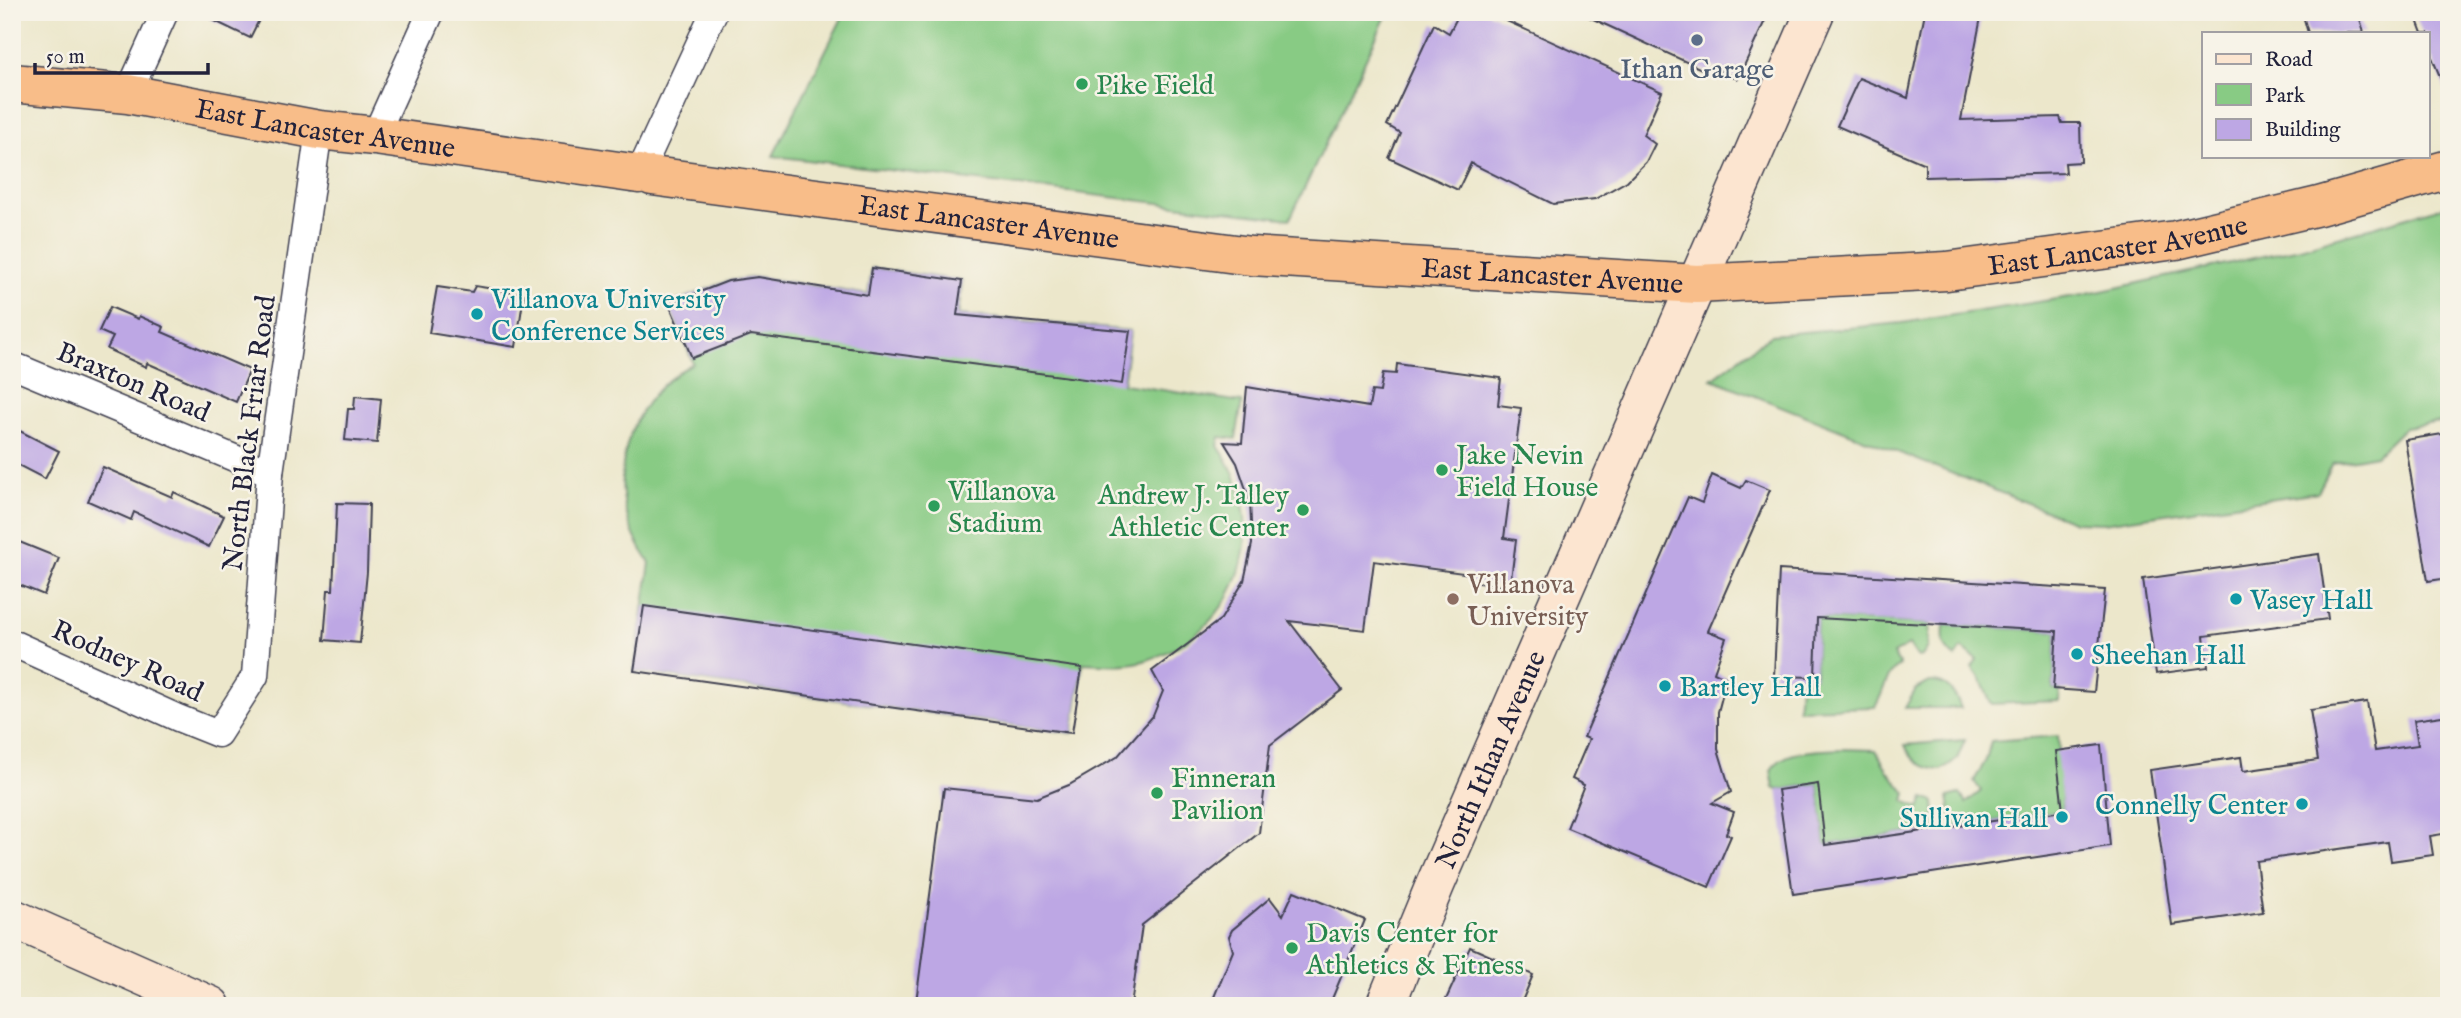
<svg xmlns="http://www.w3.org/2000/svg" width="2461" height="1018" font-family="'IM FELL English',serif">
  <rect width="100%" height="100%" fill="#f7f3e8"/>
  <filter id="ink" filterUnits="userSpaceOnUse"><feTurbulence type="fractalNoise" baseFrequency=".0143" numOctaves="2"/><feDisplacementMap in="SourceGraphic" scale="14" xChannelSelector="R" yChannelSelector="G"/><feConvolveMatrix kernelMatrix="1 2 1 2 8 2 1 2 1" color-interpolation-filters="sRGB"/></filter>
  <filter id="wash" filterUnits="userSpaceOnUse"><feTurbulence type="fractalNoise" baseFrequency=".00686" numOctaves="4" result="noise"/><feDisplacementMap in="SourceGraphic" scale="28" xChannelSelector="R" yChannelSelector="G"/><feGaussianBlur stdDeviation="1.57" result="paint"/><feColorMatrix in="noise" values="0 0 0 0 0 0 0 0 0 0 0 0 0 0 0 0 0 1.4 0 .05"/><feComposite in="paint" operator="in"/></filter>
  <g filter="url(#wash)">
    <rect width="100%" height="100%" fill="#ece7cb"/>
    <!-- green -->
    <g fill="#88cb84" stroke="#557660" stroke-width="2">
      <polygon points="845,12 1388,12 1290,219 773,156"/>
      <polygon points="2449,205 2449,421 2405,427 2376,455 2333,463 2318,492 2103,523 2075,522 1712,379 1771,335 1902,323 2083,295 2300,248"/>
      <path d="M872 268 962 281 958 315 1130 331 1123 384 1242 402 1236 439 1220 437 1218 446C1274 527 1242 629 1147 660 1126 667 1104 664 1083 663L1072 733 634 671 650 563C600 494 619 404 693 363L670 304 728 281 758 277 868 295Z"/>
      <path d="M1817 618 1930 624 1928 647 1922 656 1917 657 1909 645 1893 654 1900 665C1883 678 1885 691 1875 707L1798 709 1801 677H1815Z"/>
      <path d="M1944 625 2057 631 2053 689 2060 690 2059 701 1991 704 1981 680 1972 668 1977 660 1962 648 1955 658C1942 648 1943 641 1944 625Z"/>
      <path d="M1930 682C1947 681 1955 693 1961 708H1905L1916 689Z"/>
      <polygon points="2058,736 2063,811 1953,827 1948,797 1960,794 1966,803 1981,791 1974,781 1986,760 1991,741"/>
      <path d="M1965 740 1957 759 1941 770C1923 769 1912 762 1905 745Z"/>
      <path d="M1842 749 1876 750 1887 770 1906 793 1904 801 1920 808 1924 798 1934 802 1936 829 1825 845 1818 784 1778 790 1774 788 1771 770C1784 748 1818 751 1842 749Z"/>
    </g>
    <g id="blocks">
      <!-- building -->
      <g fill="#bda7e4">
        <polygon points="196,12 263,12 250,38"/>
        <polygon points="1460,12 1487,12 1662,92 1643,135 1655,144 1646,162 1627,181 1595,199 1553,204 1471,163 1458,190 1389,158 1400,133 1387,125 1434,24 1449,33"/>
        <polygon points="1578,12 1769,12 1738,79 1713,67 1710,73"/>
        <polygon points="1925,12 1982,12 1961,120 2060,117 2062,123 2080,123 2081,162 2065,163 2066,173 1925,177 1925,164 1837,126 1859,78 1908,98"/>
        <polygon points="2302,12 2358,12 2364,33 2308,33"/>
        <polygon points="2414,12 2449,12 2449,98 2428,48 2428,33 2422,33"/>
        <polygon points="872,268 962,281 957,315 1130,331 1122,384 751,335 692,358 669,304 728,281 758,277 868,295"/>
        <polygon points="475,286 524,294 516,347 429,333 437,287 472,292"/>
        <polygon points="110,307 138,319 139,316 164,327 162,332 250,370 236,402 147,363 146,367 107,349 113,337 99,331"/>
        <polygon points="1397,364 1501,378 1498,405 1521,408 1504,538 1516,540 1510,587 1470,582 1471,574 1374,561 1365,630 1289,621 1342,690 1270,745 1259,833 1142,925 1131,1006 947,1006 916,1002 944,788 1037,798 1069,785 1117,757 1153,716 1163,691 1152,671 1221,619 1244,581 1252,544 1250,501 1237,463 1224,442 1242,443 1247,387 1369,407 1372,391 1380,392 1383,373 1396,374"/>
        <polygon points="355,396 381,399 377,443 345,440 348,409 354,409"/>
        <polygon points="12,427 59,451 45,479 12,462"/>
        <polygon points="2449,433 2449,578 2428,581 2405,440"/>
        <polygon points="103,467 172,497 174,492 224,516 209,547 134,512 131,520 88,501"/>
        <polygon points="1712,475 1741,488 1746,480 1770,490 1708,631 1726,638 1714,672 1727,678 1718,712 1718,749 1731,792 1712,803 1734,812 1726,834 1731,836 1709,887 1567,828 1584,785 1572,779 1589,739 1584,737 1688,497 1702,503"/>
        <polygon points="337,503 369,504 367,572 360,643 324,640 328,590 333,590"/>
        <polygon points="12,539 59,558 44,595 12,582"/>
        <polygon points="2319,554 2328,619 2204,636 2208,667 2156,674 2143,579"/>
        <polygon points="1779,570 2105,590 2094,692 2053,689 2057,631 1817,618 1815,677 1774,676"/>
        <polygon points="644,606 1082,668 1072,733 634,671"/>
        <polygon points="2367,702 2375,751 2418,745 2414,720 2449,715 2449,833 2430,836 2433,855 2391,861 2388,842 2256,861 2263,912 2172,925 2150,770 2241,757 2243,771 2318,760 2310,710"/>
        <polygon points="2101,745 2110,846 1793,894 1778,790 1818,784 1825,845 2063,811 2056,751"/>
        <polygon points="1294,891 1365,920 1329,1006 1217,1006 1220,1000 1214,997 1233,951 1229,936 1232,930 1270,898 1283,915"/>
        <polygon points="1470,947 1533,975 1520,1006 1443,1006"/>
      </g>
    </g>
  </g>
  <g filter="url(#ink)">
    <use href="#blocks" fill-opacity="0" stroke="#404051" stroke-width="2"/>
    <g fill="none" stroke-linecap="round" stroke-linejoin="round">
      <!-- street casing -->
      <g stroke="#404051" stroke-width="29">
        <g id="street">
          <polyline points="128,94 165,12"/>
          <polyline points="375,136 431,12"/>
          <polyline points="639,174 714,12"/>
          <polyline points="12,365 270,473"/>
          <polyline points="12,643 178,718 218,734 255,676 270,473 319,130"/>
        </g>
      </g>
      <!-- secondary casing -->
      <g stroke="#404051" stroke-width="41">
        <g id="secondary">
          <polyline points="12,918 211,1006"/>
          <path id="s1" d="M1385 1006 1435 885 1815 12"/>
        </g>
      </g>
      <!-- highway casing -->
      <g stroke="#404051" stroke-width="41">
        <g id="highway">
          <path id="s2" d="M12 83 128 94 319 130 375 136 639 174"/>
          <path id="s3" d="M652 176 1251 256 1697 284 1947 271 2176 240 2319 206 2449 169"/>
        </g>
      </g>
      <!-- street -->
      <use href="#street" stroke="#fff" stroke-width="26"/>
      <!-- secondary -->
      <use href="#secondary" stroke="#fce5d0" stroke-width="38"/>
      <!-- highway -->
      <use href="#highway" stroke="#f8bd89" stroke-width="38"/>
    </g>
  </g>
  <!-- markers -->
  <circle fill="#5c6f8a" stroke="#f7f3e8" stroke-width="2.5" cx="1697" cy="40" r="7"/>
  <g fill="#2e9e5b" stroke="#f7f3e8" stroke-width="2.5">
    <circle cx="1082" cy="84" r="7"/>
    <circle cx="1442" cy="470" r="7"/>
    <circle cx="934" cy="506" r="7"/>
    <circle cx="1303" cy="510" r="7"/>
    <circle cx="1157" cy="793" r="7"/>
    <circle cx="1292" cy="948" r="7"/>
  </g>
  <g fill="#0f9aa8" stroke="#f7f3e8" stroke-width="2.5">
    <circle cx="477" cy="314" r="7"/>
    <circle cx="2236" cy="599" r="7"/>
    <circle cx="2077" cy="654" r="7"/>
    <circle cx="1665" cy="686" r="7"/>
    <circle cx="2302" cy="804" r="7"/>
    <circle cx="2062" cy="817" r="7"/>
  </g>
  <circle fill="#8d6e63" stroke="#f7f3e8" stroke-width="2.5" cx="1453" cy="599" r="7"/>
  <g text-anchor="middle" stroke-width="5" stroke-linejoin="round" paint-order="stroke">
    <!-- service labels -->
    <g font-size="28" fill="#4e5e75" stroke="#f7f3e8">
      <text x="1697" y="78">Ithan Garage</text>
    </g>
    <!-- leisure labels -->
    <g font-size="28" fill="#27864d" stroke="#f7f3e8" text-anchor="start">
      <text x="1096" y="94">Pike Field</text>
      <text x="1456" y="464">Jake Nevin<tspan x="1456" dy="32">Field House</tspan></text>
      <text x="948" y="500">Villanova<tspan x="948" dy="32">Stadium</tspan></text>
      <text x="1289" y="504" text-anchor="end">Andrew J. Talley<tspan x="1289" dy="32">Athletic Center</tspan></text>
      <text x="1171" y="787">Finneran<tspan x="1171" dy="32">Pavilion</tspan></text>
      <text x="1306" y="942">Davis Center for<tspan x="1306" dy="32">Athletics &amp; Fitness</tspan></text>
    </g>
    <!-- street labels -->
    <g font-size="28" fill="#22223b" stroke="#f7f3e8">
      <text dy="10" stroke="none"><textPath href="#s2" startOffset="317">East Lancaster Avenue</textPath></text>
      <text dy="10" stroke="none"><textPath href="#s3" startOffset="340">East Lancaster Avenue</textPath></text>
      <text dy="10" stroke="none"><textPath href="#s3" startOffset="1474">East Lancaster Avenue</textPath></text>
      <text dy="10" stroke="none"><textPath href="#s3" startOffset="906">East Lancaster Avenue</textPath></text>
      <text transform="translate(134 381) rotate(23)" y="10">Braxton Road</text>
      <text transform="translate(248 433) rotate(-83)" y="10">North Black Friar Road</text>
      <text transform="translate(128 660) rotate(24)" y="10">Rodney Road</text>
      <text dy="10" stroke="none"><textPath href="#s1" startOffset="268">North Ithan Avenue</textPath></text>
    </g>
    <!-- culture labels -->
    <g font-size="28" fill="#0d838f" stroke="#f7f3e8" text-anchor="start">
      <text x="491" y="308">Villanova University<tspan x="491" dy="32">Conference Services</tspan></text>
      <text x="2250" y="609">Vasey Hall</text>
      <text x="2091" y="664">Sheehan Hall</text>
      <text x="1679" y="696">Bartley Hall</text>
      <text x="2288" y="814" text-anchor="end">Connelly Center</text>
      <text x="2048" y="827" text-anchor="end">Sullivan Hall</text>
    </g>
    <!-- education labels -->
    <g font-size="28" fill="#785e54" stroke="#f7f3e8" text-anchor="start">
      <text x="1467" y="593">Villanova<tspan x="1467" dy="32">University</tspan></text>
    </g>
  </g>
  <!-- margin -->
  <rect width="2461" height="1018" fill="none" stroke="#f7f3e8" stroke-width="42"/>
  <!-- legend -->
  <rect x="2202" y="32" width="228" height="126" fill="#f7f3e8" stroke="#a29fa3" stroke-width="2"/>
  <rect x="2216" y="54" width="35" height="10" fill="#fce5d0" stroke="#a29fa3" stroke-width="2"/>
  <text x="2265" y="66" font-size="21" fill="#22223b">Road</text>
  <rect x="2216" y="84" width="35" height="21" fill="#88cb84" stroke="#a29fa3" stroke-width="2"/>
  <text x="2265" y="102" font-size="21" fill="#22223b">Park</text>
  <rect x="2216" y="119" width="35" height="21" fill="#bda7e4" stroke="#a29fa3" stroke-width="2"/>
  <text x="2265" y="136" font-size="21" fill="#22223b">Building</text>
  <!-- scale -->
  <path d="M35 63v10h173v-10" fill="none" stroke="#22223b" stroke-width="3.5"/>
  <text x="46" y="63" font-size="21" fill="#22223b" stroke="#f7f3e8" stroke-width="5" paint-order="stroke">50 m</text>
</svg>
